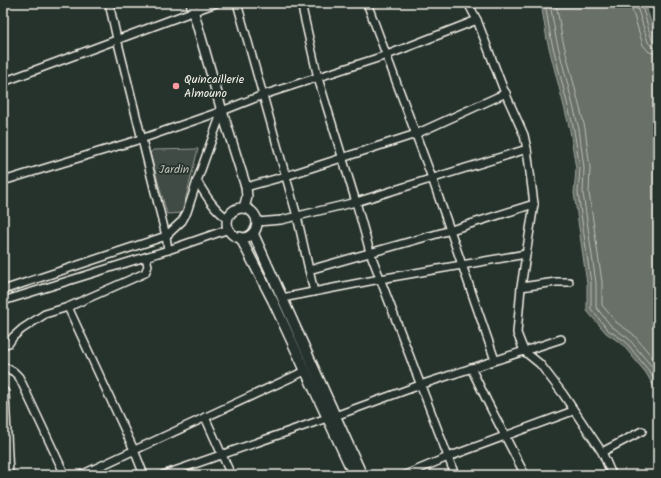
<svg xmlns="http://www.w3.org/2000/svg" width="661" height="478" font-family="Kalam,sans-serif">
  <rect width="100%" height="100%" fill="#26332d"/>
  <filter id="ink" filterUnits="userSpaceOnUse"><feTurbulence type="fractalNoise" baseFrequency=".025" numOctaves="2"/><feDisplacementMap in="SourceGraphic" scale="8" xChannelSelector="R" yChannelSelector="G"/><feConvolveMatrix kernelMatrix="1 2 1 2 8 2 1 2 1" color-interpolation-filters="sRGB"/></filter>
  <g filter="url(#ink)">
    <!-- green -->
    <polygon fill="#414b45" stroke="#9a9e96" points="198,149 182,213 167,214 150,153 153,150"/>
    <!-- water -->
    <polygon fill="#676f68" stroke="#9fa39b" points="541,3 645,3 658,45 658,394 646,373 622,344 606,333 587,311 587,284 574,193 576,169 570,130 547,40"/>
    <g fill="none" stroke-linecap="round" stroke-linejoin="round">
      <!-- shore -->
      <g stroke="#bcbdb5" stroke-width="1">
        <polyline points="545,3 551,39 574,130 580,169 578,193 591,283 591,309 608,330 625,341 649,371 658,386"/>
        <polyline points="550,3 556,38 579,129 584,168 583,193 596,283 596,307 611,326 628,338 653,368 658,376"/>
        <polyline points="556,3 562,37 585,128 590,168 589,193 602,282 602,305 616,322 633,334 658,364"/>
        <polyline points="630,3 643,45 649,52 658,54"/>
        <polyline points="636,3 648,42 652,47 658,48"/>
        <polyline points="641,3 652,40 654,42 658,43"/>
      </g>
      <!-- minor casing -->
      <g stroke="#f4f1e8" stroke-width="10">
        <g id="minor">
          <polyline points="3,3 4,3"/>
          <polyline points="109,3 117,39 166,236 168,250"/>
          <polyline points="237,3 297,216 314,292"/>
          <polyline points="301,3 318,78 356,202 370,252 455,475"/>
          <polyline points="367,3 432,178 495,360"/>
          <polyline points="468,3 477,20 503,88 524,135 527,149 534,204 521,287 517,333 524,351 540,364 563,394 602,452 612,475"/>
          <polyline points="3,82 216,3"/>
          <polyline points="3,181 141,139 222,111 263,95 387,55 477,20"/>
          <path d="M197 181C206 196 214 209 228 219"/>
          <polyline points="246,187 286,176 416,134 506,93"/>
          <polyline points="257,222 281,220 356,202 527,149"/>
          <polyline points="309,270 451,230 534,204"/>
          <polyline points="521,287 556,282 569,282"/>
          <polyline points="3,290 166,236 182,221 187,212 197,181 222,111"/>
          <polyline points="282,298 380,279 526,254"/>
          <polyline points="3,301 168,250 229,229"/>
          <polyline points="68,307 134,450 144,475"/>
          <polyline points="3,345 9,343 13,337 22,329 45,314 68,307 145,273 148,266 146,257"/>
          <polyline points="3,366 14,372 19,377 65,475"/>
          <polyline points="471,368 487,401 525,475"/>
          <polyline points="335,416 420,385 561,339"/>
          <polyline points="205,417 231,475"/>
          <polyline points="602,452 642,431"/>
          <polyline points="81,475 305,371"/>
          <polyline points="163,475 327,418"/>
          <polyline points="405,475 448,457 573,411"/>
        </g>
      </g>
      <!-- tertiary casing -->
      <g stroke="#f4f1e8" stroke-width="12">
        <g id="tertiary">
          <polyline points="191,3 222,111 246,187 247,197 244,208"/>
          <circle cx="242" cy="223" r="15"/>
          <polyline points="253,233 362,475"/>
          <polyline points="240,237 273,301 354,475"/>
        </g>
      </g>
      <!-- primary casing -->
      <g stroke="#f4f1e8" stroke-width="14">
        <polyline id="primary" points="3,393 7,475"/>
      </g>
      <!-- minor -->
      <use href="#minor" stroke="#26332d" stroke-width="7"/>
      <!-- tertiary -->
      <use href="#tertiary" stroke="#26332d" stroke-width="9"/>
      <!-- primary -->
      <use href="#primary" stroke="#26332d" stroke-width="11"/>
    </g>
  </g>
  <!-- markers -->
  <circle fill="#ff9aa2" stroke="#26332d" stroke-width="1.5" cx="176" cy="86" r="4"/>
  <g text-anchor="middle" stroke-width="3.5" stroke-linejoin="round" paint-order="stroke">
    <!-- poi labels -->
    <g font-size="12" fill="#f4f1e8" stroke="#26332d" text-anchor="start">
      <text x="184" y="83">Quincaillerie<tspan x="184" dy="14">Almouno</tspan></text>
    </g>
    <!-- park labels -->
    <g font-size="12" fill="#bebfb7" stroke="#26332d">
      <text x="174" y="173">Jardin</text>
    </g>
  </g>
  <!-- margin -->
  <rect width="661" height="478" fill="none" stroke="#26332d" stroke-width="16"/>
  <rect x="8" y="8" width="645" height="462" fill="none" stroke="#f4f1e8" stroke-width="1.5" filter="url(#ink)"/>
</svg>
